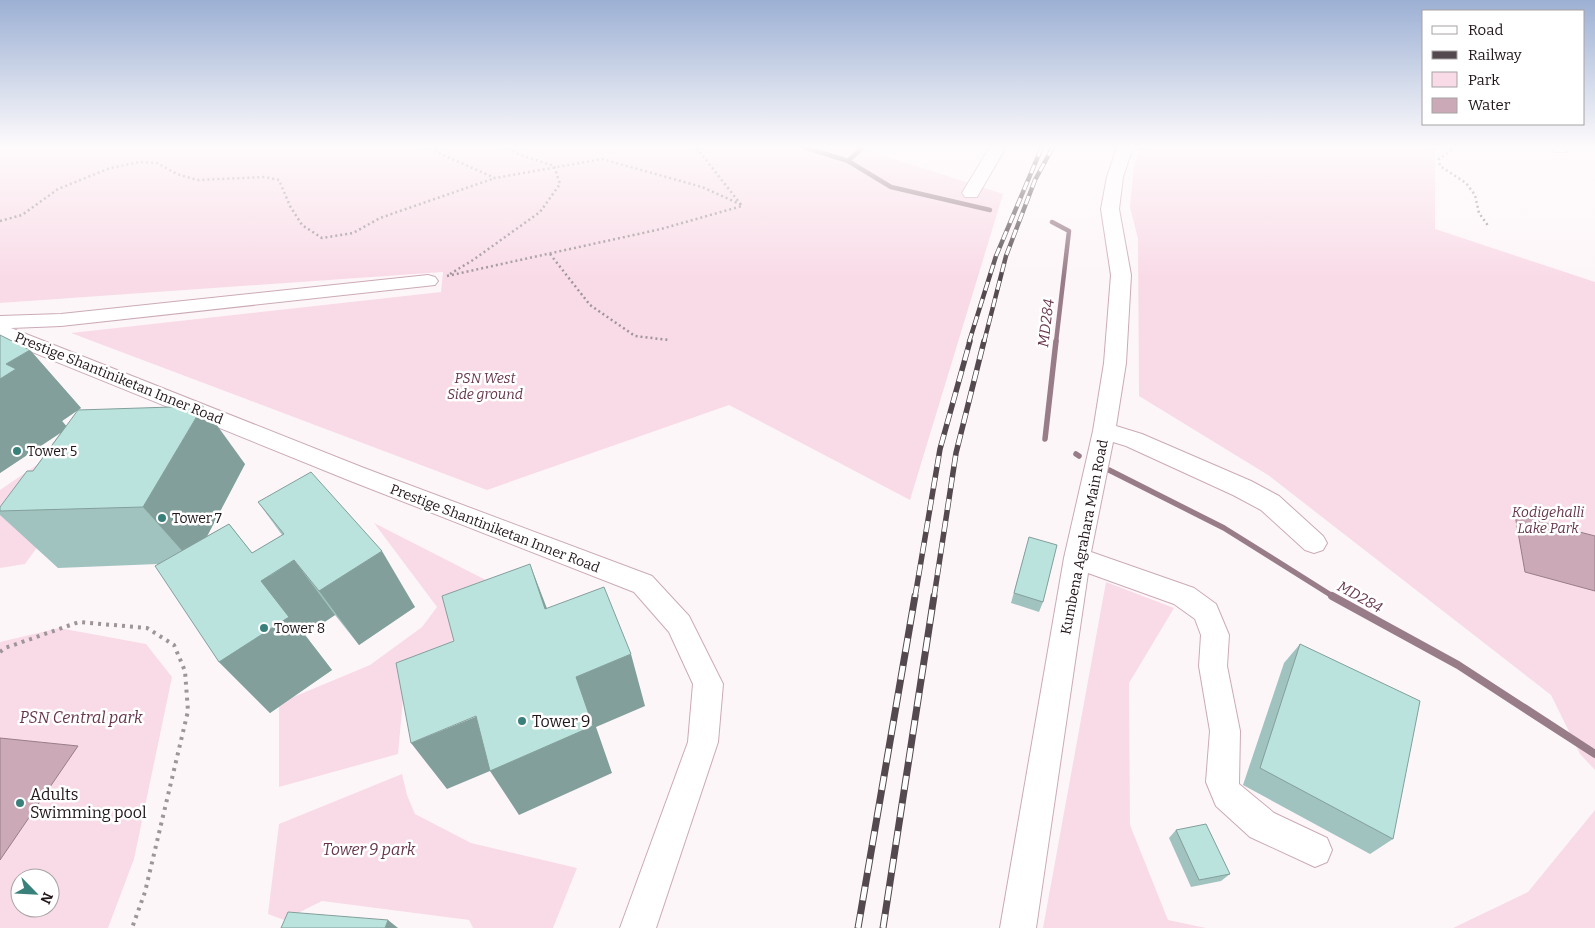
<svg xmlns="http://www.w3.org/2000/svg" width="1595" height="928" font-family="Bitter,serif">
  <rect width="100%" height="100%" fill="#fdf6f9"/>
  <!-- green -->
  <g fill="#f9dbe7" fill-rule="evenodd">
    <polygon points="0,147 858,147 1003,194 910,500 729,405 487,490 71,333 441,292 443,272 0,303"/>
    <polygon points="1141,147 1435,147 1435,229 1595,282 1595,770 1580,754 1551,695 1268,475 1139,396 1138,239 1130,207 1134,164"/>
    <polygon points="94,426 96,466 25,564 0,568 0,490"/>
    <polygon points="374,523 529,602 458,634 403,699 398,754 279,787 279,703 370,665 422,627 437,607"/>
    <polygon points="1106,582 1174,608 1129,683 1130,825 1168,920 1206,928 1043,928"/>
    <path d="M59 628 146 644 172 677 134 859 108 928H0V642ZM20 878H50V908H20Z"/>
    <polygon points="402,774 407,795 415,814 471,843 577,868 553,928 473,928 469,920 322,901 284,920 268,914 279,824"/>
    <polygon points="1595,810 1595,928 1453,928 1528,892"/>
  </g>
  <!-- water -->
  <g fill="#cba9b7" stroke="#987d88">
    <polygon points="1515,515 1595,536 1595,591 1525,572"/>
    <polygon points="0,738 78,746 0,860"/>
  </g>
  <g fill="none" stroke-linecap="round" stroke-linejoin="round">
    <!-- stream-far2 -->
    <g stroke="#987d88" stroke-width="4.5">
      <polyline points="804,147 848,161 891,187 990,210"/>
      <polyline points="848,161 863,147"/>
      <polyline points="1052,222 1069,231 1056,342"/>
    </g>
    <!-- stream-far1 -->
    <g stroke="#987d88" stroke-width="5.5">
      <polyline points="1045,439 1056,341"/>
      <polyline points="1076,454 1079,456"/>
      <polyline points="1109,470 1224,528 1334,597"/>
    </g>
    <!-- stream -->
    <polyline stroke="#987d88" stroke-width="8" points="1332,596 1458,665 1595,754"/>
    <!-- minor casing -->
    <g stroke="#cbaab7" stroke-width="2">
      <g id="minor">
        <polygon points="990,147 1006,147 977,197 965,197 962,193"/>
        <polygon points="1117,147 1133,147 1123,177 1119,209 1131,275 1126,363 1116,426 1142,434 1251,481 1279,496 1323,536 1327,543 1323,550 1314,553 1305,550 1261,510 1233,495 1126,446 1113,442 1091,552 1194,588 1216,604 1229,635 1227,666 1240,731 1239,784 1274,813 1327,838 1332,850 1327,862 1315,867 1250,837 1216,806 1206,782 1210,731 1199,666 1201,635 1195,619 1174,604 1088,573 1036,928 1000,928 1064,558 1093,431 1104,363 1111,275 1101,209 1107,177"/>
        <polygon points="1553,147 1569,147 1566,152 1554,152"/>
        <polygon points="428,275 435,277 438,281 435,285 61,326 11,328 364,468 652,576 689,616 723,684 718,742 656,928 620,928 688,742 693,684 669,632 634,592 348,480 0,339 0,316 61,314"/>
      </g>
    </g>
    <!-- path-far1 -->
    <g stroke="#9e9598" stroke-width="2.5" stroke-dasharray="2 3" stroke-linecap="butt">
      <polyline points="425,147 495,178 602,159 702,187 742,205"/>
      <polyline points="1456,147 1439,159 1440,166 1466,183 1475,195 1479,213 1489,227"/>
      <polyline points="0,221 22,215 58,189 110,168 140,162 157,163 177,174 197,180 265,177 279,180 290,206 302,225 322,238 353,233 380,218 495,178"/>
      <polyline points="550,254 590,305 635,336 669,340"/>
      <polyline points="450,274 473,260 540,212 560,184 554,166 518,154 506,147"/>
      <polyline points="447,276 661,229 742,206 696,147"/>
    </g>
    <!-- path -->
    <polyline stroke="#9e9598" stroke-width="4" stroke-dasharray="3 5" stroke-linecap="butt" points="0,652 5,648 79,622 147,628 174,645 185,671 188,711 145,892 132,928"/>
    <!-- minor -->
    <use href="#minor" fill="#fff" fill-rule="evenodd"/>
    <!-- rail-far2 casing -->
    <g stroke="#54494e" stroke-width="4.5">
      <g id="rail-far2">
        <polyline points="969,342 996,256 1042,147"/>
        <polyline points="984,342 1006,256 1035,180 1053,147"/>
      </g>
    </g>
    <!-- rail-far1 casing -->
    <g stroke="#54494e" stroke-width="5.5">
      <g id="rail-far1">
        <polyline points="915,597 940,449 970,341"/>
        <polyline points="934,597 956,453 984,341"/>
      </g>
    </g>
    <!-- rail casing -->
    <g stroke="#54494e" stroke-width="7">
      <g id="rail">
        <polyline points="858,928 915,596"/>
        <polyline points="883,928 934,596"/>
      </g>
    </g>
    <!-- rail-far2 -->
    <use href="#rail-far2" stroke="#fff" stroke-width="3" stroke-dasharray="9" stroke-linecap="butt"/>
    <!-- rail-far1 -->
    <use href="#rail-far1" stroke="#fff" stroke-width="4" stroke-dasharray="11" stroke-linecap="butt"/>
    <!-- rail -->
    <use href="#rail" stroke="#fff" stroke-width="5" stroke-dasharray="14" stroke-linecap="butt"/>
  </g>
  <!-- wall -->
  <g fill="#a1c3bf">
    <polygon points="30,350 81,408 62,421 66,426 245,464 207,536 229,524 252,553 282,535 258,502 415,607 359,645 335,615 305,635 332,670 270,713 219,662 158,564 58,568 0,515 0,507 33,471 61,432 0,473 0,379"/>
    <polygon points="1029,537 1043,602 1039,612 1011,603"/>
    <polygon points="1300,644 1393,839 1370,854 1243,785 1284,663"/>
    <polygon points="1176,830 1230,874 1221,881 1191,887 1169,838"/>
  </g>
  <!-- shaded-wall -->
  <g fill="#839f9b">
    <polygon points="30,350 81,408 62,421 68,428 0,473 0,379 6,364"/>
    <polygon points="203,406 245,464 193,563 143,507"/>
    <polygon points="229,524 270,576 294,560 335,615 305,635 332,670 270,713 219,662 261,581"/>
    <polygon points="382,551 415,607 359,645 319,591"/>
    <polygon points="530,564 551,619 545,609"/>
    <polygon points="631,654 645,706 596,727 612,773 519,815 490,771 447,789 411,743"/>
    <polygon points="388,920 398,928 385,928"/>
  </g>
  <!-- building -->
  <g fill="#bbe3de" stroke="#839f9b">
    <polygon points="0,335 30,350 6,364 16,369 0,379"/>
    <polygon points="203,406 143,507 0,511 0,507 27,471 33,471 78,410"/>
    <polygon points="311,472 382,551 319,591 294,560 261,581 289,617 219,662 155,566 229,524 252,553 284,534 258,502"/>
    <polygon points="1029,537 1057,545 1043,602 1014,593"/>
    <polygon points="530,564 545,609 604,587 631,654 576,677 593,726 490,771 476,716 411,743 396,663 454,641 442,596"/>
    <polygon points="1300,644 1420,701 1393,839 1260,768"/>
    <polygon points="1206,824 1230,874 1199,880 1176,830"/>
    <polygon points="288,912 388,920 385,928 281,928"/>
  </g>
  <!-- sky -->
  <linearGradient id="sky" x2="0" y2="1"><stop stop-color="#9cb0d4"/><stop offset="0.53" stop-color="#fefbfc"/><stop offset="1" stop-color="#fefbfc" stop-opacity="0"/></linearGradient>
  <rect width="1595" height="277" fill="url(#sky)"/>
  <!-- markers -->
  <g fill="#39807a" stroke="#fff" stroke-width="2">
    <circle cx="17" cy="451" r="5"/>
    <circle cx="162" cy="518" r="5"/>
    <circle cx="264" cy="628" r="5"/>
    <circle cx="522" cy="721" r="5"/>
    <circle cx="20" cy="803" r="5"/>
  </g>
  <g text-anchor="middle" stroke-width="5" stroke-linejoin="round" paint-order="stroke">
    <!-- street labels -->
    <g font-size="14" fill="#22161b" stroke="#fff">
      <text transform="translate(119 378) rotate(22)" y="5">Prestige Shantiniketan Inner Road</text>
      <text transform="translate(495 528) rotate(21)" y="5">Prestige Shantiniketan Inner Road</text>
      <text transform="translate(1084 537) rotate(-79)" y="5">Kumbena Agrahara Main Road</text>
    </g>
    <!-- park labels -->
    <g font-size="14" font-style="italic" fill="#65364b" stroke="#fff">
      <text x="485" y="383">PSN West<tspan x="485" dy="16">Side ground</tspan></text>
      <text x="1548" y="517">Kodigehalli<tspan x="1548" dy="16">Lake Park</tspan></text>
    </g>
    <!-- poi labels -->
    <g font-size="14" fill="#22161b" stroke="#fff" text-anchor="start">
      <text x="27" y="456">Tower 5</text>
      <text x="172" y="523">Tower 7</text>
      <text x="274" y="633">Tower 8</text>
    </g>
    <!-- water labels -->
    <g font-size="15" font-style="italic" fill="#6a3a50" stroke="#fff">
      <text transform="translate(1046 323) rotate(-83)" y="5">MD284</text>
      <text transform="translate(1360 597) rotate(29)" y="5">MD284</text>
    </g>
    <!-- near-park labels -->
    <g font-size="16" font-style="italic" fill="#65364b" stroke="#fff">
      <text x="81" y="723">PSN Central park</text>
      <text x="369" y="855">Tower 9 park</text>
    </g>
    <!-- near-poi labels -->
    <g font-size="16" fill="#22161b" stroke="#fff" text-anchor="start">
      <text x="532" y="727">Tower 9</text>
      <text x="30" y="800">Adults<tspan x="30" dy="18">Swimming pool</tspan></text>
    </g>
  </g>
  <!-- legend -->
  <rect x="1422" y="10" width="162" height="115" fill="#ffffff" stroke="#a7a2a4"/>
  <rect x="1432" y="26" width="25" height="8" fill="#ffffff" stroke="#a7a2a4"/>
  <text x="1468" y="35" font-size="15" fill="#22161b">Road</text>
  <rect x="1432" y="51" width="25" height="8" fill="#54494e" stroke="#a7a2a4"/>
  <text x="1468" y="60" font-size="15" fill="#22161b">Railway</text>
  <rect x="1432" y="72" width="25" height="15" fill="#f9dbe7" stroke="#a7a2a4"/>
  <text x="1468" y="85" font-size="15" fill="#22161b">Park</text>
  <rect x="1432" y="98" width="25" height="15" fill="#cba9b7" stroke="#a7a2a4"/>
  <text x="1468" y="110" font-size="15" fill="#22161b">Water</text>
  <!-- north arrow -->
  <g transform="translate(35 893) rotate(114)"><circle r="24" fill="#ffffff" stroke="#a7a2a4"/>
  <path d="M0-4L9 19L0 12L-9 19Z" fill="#39807a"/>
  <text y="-8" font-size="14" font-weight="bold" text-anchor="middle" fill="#22161b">N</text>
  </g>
</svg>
